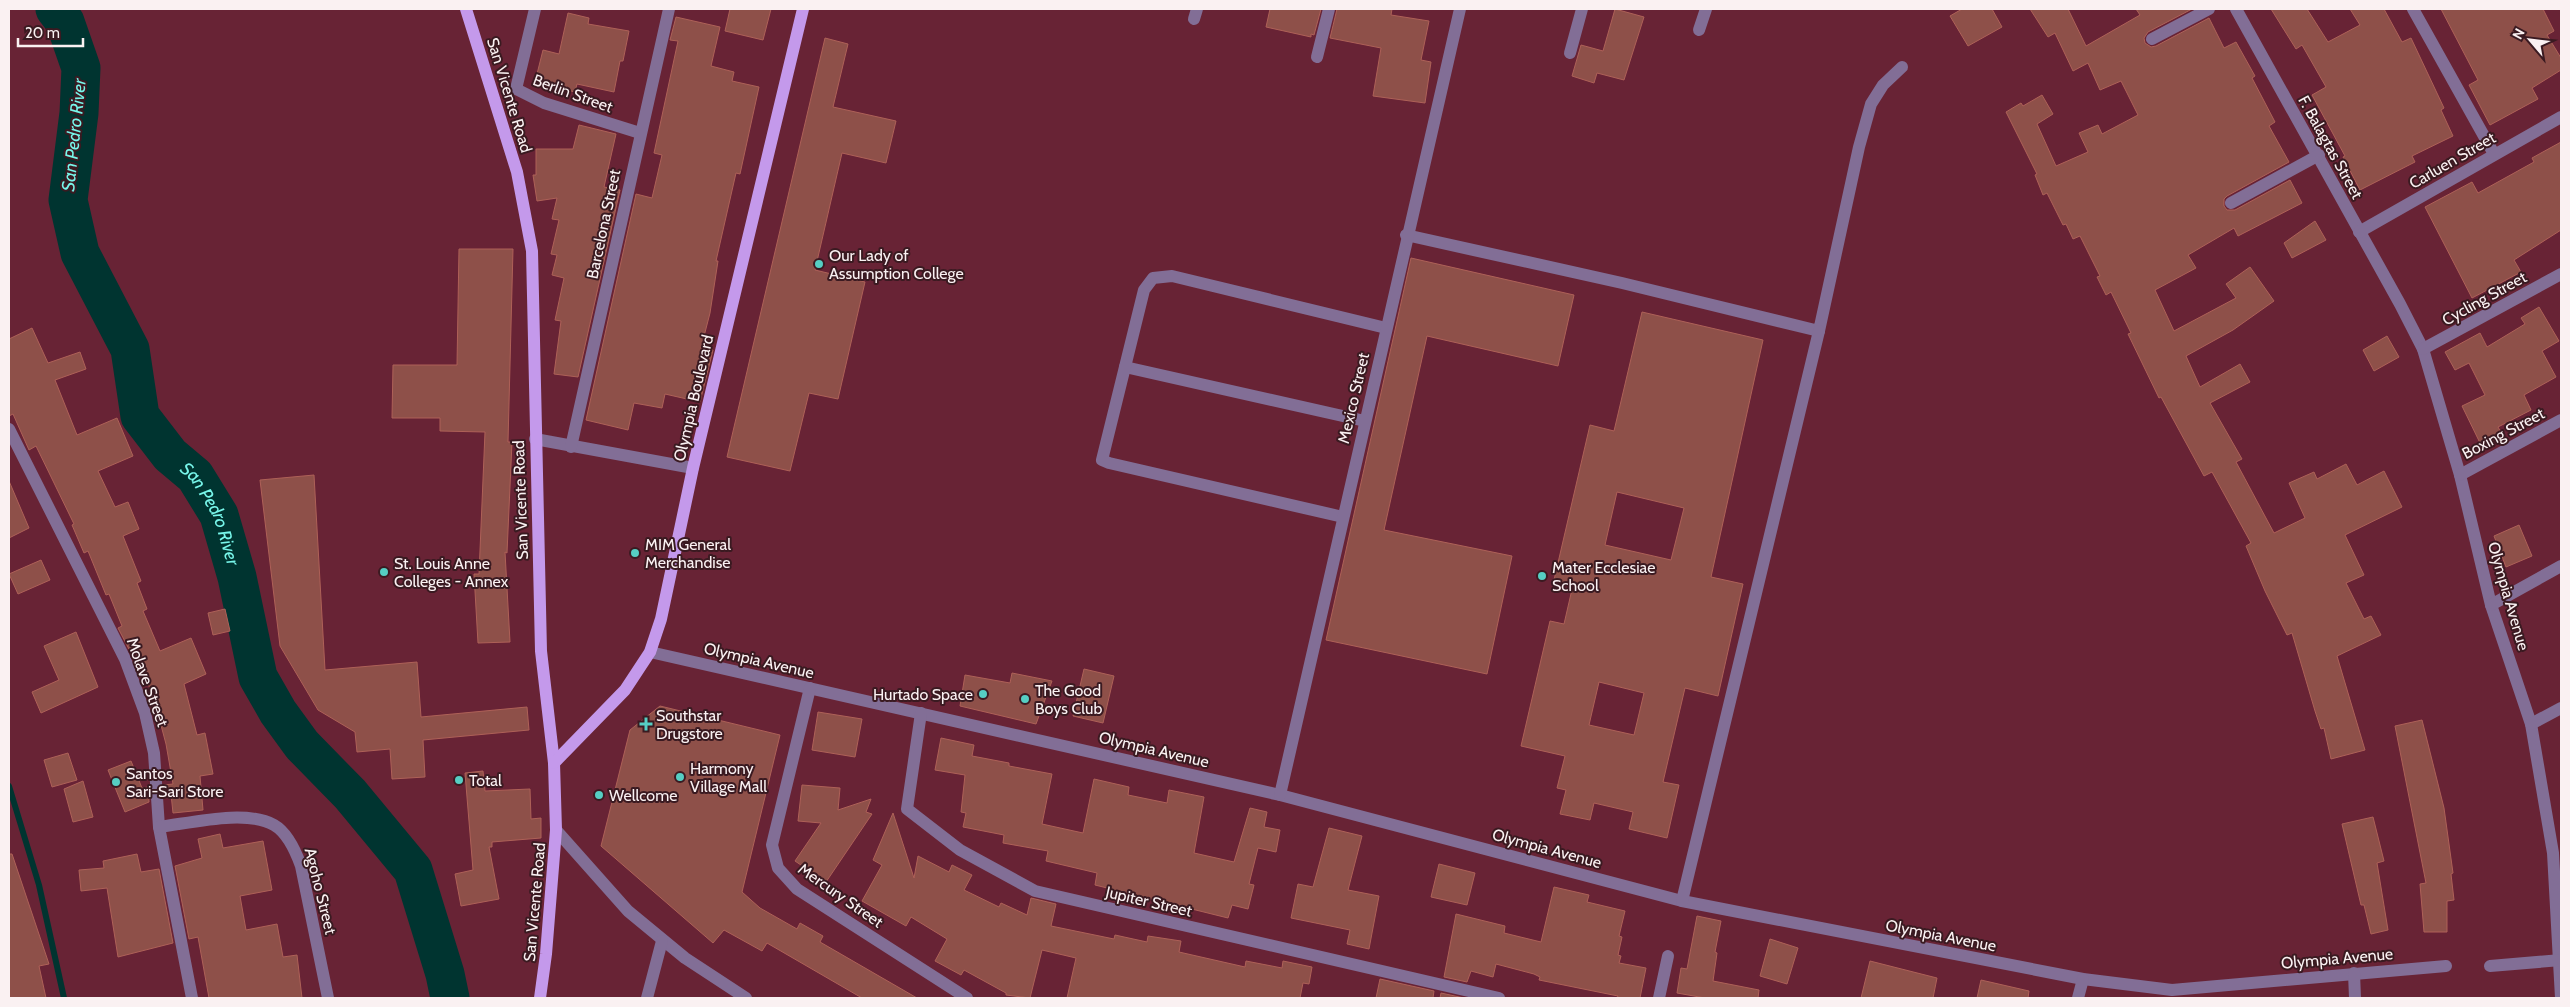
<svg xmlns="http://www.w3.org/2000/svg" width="2570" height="1007" font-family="Cabin,sans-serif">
  <rect width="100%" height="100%" fill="#682335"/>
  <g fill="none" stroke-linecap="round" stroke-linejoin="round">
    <!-- stream -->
    <polyline stroke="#003430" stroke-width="6" points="9,786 39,885 64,998"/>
    <!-- river -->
    <path stroke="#003430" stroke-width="39" id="s1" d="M55 9 65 22 81 68 79 113 68 200 80 253 130 349 140 416 170 455 195 476 219 515 237 577 258 677 278 712 302 745 350 794 413 870 445 974 450 998"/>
  </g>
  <!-- building -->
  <g fill="#8e5049" stroke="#ae6158" fill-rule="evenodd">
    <polygon points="730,9 771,9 763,40 725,31"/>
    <polygon points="1270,9 1321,9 1314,35 1311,34 1311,37 1266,27"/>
    <polygon points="1337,9 1392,9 1391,15 1429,21 1421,60 1431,62 1425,103 1373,96 1381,48 1330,38"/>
    <polygon points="1615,9 1644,17 1624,80 1597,73 1594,83 1572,76 1581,45 1603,51"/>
    <polygon points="1962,9 1992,9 2002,27 1968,46 1950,16"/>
    <polygon points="2030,9 2068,9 2086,46 2140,15 2136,9 2192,9 2148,32 2144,38 2145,43 2151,47 2156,46 2209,18 2224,48 2236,42 2255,76 2252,78 2275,122 2269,126 2289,162 2227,196 2224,199 2224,206 2227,210 2235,210 2290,180 2302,203 2238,236 2234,228 2188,255 2196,268 2155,290 2174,331 2236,298 2226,284 2250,267 2274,301 2233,330 2186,356 2200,387 2240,364 2250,382 2210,403 2242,459 2236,462 2274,533 2305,518 2289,483 2314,472 2317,479 2346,464 2357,485 2384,471 2402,507 2345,535 2364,575 2346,583 2364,619 2371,616 2381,635 2337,656 2365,750 2331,759 2324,728 2321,729 2315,711 2292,633 2287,635 2265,591 2246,546 2251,543 2212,472 2204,476 2161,397 2159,398 2128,334 2131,333 2111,292 2106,295 2097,277 2100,276 2080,236 2073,239 2066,224 2063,225 2047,193 2043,195 2035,175 2037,174 2006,112 2021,103 2023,106 2042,95 2053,114 2037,124 2056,166 2088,152 2079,133 2098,125 2102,134 2138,115 2121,81 2100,90 2088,63 2073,71 2055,33 2048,37"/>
    <polygon points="2271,9 2307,9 2328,42 2360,25 2350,9 2384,9 2402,42 2411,38 2444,108 2441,110 2453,136 2412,156 2415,162 2360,190 2343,157 2345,156 2312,95 2326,87 2302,45 2296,49"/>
    <polygon points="2441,9 2543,9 2554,31 2547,35 2561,58 2561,70 2532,88 2538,99 2490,125 2469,85 2478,80"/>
    <polygon points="568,13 589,18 588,24 629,31 623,61 620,61 614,92 577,84 575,92 535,82 543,50 559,54"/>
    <polygon points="676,17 720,27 711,66 734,72 732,81 759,87 740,174 736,173 716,261 718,261 710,313 701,348 713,350 700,402 665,394 662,408 634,403 628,430 586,420 636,194 652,198 662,155 654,153 678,41 670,40"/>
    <polygon points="825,38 848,44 833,107 896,121 886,163 842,153 815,270 865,282 838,399 809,393 790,471 727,457"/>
    <polygon points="579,125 616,134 604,187 620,190 578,377 554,374 561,321 555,320 564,278 552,275 557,255 551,254 559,220 552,219 557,198 537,201 533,175 536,175 536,149 573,149"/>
    <polygon points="2561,142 2561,230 2514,260 2521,272 2472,298 2425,207 2472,182 2478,193 2534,162 2532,158"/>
    <polygon points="2315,221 2326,240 2292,258 2284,243"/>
    <polygon points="459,249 513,249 508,442 512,442 507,553 505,552 510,642 478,643 474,574 479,574 485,432 440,431 440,418 392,418 393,365 457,365"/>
    <polygon points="1411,258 1574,295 1558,366 1427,336 1384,530 1512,556 1487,674 1326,640"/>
    <polygon points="2539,307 2559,341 2542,351 2556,377 2524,395 2531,410 2498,427 2503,436 2482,447 2462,406 2485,395 2469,363 2455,370 2445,352 2480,333 2487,347 2525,324 2521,318"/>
    <path d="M1642 312 1763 340 1711 577 1743 584 1718 696 1685 688 1663 782 1679 785 1667 838 1629 829 1633 812 1594 803 1590 820 1560 814 1566 790 1557 788 1565 756 1521 746 1550 621 1564 624 1573 585 1554 580 1590 425 1614 431ZM1617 492 1684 508 1671 560 1605 545ZM1599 682 1644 693 1634 735 1589 725Z"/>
    <polygon points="32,328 48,363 80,352 86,369 55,380 77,435 117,418 133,456 98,471 115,507 128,502 139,529 123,536 141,581 137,583 147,609 143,611 160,651 191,638 206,674 184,684 197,735 205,733 213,774 200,776 203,810 173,813 171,794 165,796 164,785 173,784 166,744 154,699 136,653 132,655 118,628 122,626 109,594 106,595 88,551 84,553 72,525 74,524 36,446 29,450 13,414 9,416 9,339"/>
    <polygon points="2387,336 2399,357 2374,371 2363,350"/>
    <polygon points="314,475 325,670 417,662 421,717 527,707 529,730 423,740 425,777 392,779 390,749 357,752 355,732 318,710 280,646 260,480"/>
    <polygon points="9,481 29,528 9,538"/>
    <polygon points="2519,525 2532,556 2506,567 2494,536"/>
    <polygon points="41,560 50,580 18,594 9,574"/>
    <polygon points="225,609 230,631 213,635 208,613"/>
    <polygon points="76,632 98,687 41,713 32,692 59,680 44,646"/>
    <polygon points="1084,669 1114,676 1103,723 1073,716"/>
    <polygon points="1012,673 1052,681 1036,724 960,706 965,675 1010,683"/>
    <polygon points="660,706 780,735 742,892 760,908 797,929 800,923 823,936 820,942 917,998 862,998 767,943 762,951 724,930 713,943 601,846 630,730"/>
    <polygon points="818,712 862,719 855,757 812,750"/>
    <polygon points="2422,720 2444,808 2453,873 2451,874 2454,900 2447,901 2447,932 2424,932 2420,884 2426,883 2395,726"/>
    <polygon points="941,738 974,745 972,756 1009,763 1009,766 1052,774 1042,824 1083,833 1094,779 1129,787 1128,795 1167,803 1169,790 1204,797 1194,853 1234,862 1250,808 1267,812 1264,827 1280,830 1276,852 1258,848 1249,884 1254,885 1248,909 1232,905 1228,918 1095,885 1097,873 1046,861 1048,851 1003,843 1004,835 963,827 966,813 961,812 965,775 935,770"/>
    <polygon points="68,753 77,780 52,787 44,760"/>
    <polygon points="131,761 142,788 148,787 149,802 125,812 108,770"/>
    <polygon points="483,771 485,791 530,789 531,819 541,818 541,838 492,842 492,847 489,847 499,899 461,906 455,874 473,870 465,773"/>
    <polygon points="83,781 93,817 73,822 64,789"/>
    <polygon points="802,785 840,788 838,810 871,799 866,812 872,814 826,882 795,861 821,823 798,821"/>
    <polygon points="893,813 914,878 918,856 949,872 952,865 972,875 964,890 999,907 1001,903 1027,915 1031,898 1056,904 1051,926 1114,939 1115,935 1147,942 1148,936 1181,941 1179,952 1245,967 1246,961 1282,968 1283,961 1312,967 1309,984 1303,983 1300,998 1067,998 1076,958 1042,950 1030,998 1006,995 1006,993 964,970 961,975 935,961 947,939 911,917 906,926 862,901 882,865 873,860"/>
    <polygon points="2373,817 2384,861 2377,863 2388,930 2371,934 2364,905 2361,905 2342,824"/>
    <polygon points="1329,828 1362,836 1348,890 1379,896 1369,949 1347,944 1350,930 1291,918 1298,884 1313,887"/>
    <polygon points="220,834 223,848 263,841 272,890 240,896 246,930 277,924 283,957 297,955 302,998 209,998 198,937 189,939 175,866 202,858 198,839"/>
    <polygon points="9,854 12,854 49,964 39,966 46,998 9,998"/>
    <polygon points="137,854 141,872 159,869 173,943 118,957 107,888 81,891 79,870 104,868 103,861"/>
    <polygon points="1439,864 1475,873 1467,905 1431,897"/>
    <polygon points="1554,887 1589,895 1587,902 1625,911 1619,936 1622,937 1618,955 1621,956 1619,963 1646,968 1640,998 1617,998 1618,996 1539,980 1540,977 1534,974 1496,964 1493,977 1471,971 1467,982 1444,977 1456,914 1505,926 1504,933 1541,942"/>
    <polygon points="1697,916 1721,921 1715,952 1717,953 1713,981 1759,990 1758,998 1705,998 1677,993 1681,968 1687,969"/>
    <polygon points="1770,939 1798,948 1787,984 1760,976"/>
    <polygon points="1870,961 1937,978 1933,998 1861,998"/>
    <polygon points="1380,979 1434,991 1433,998 1376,998"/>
    <polygon points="1981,980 2029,991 2028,998 1977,998"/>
    <polygon points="1441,993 1464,998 1440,998"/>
  </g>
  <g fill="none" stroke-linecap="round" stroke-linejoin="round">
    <!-- minor -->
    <g stroke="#826e96" stroke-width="12">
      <polyline points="535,9 516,89 544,103 640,133"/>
      <polyline points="2236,9 2400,304 2423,349 2460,475 2491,605 2531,724 2553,853 2561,998"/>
      <polyline points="2413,9 2494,154"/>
      <polyline points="1194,19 1197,9"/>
      <polyline points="1699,30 1706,9"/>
      <polyline points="2152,39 2209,9"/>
      <polyline points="1570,53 1582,9"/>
      <polyline points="1317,57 1329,9"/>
      <polyline points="2231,203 2319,155"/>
      <polyline points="2359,232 2561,117"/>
      <polyline points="1406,235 1622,283 1819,331 1859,147 1871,104 1883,85 1902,67"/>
      <polyline points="2423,349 2561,274"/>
      <polyline points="1125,367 1365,421"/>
      <polyline points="9,429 125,659 145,713 154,753 159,827 192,998"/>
      <polyline points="535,439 693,468"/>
      <polyline points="571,447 669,9"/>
      <polyline points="2460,475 2561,420"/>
      <polyline points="1343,517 1109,463 1102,460 1144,290 1153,278 1172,276 1386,328"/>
      <polyline points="2491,605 2561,566"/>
      <polyline points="650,652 1280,795 1682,901 2083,979 2172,990 2446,966"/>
      <polyline points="810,688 772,845 778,868 797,889 967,998"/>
      <polyline points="921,713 907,809 960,850 1035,891 1499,998"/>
      <polyline points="2531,724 2561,708"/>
      <polyline points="1280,795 1460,9"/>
      <path d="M159 827C191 823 246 809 274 825 288 833 296 852 301 866L328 998"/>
      <polyline points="556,830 628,911 685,958 746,998"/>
      <polyline points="1682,901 1819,331"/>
      <polyline points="2490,966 2561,960"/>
      <polyline points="2354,973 2355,998"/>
      <polyline points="647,998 662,941"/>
      <polyline points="1659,998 1668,956"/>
      <polyline points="2078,998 2083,979"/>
    </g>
    <!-- major -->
    <g stroke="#c499eb" stroke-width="12">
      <polyline points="466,9 517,172 532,251 541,651 554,763 556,830 546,954 540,998"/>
      <polyline points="554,763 625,690 650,652 661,619 693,468 803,9"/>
    </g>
  </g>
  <!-- markers -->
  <g fill="#56cec3" stroke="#3a1a21" stroke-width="2">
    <circle cx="819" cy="264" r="5"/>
    <circle cx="635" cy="553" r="5"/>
    <circle cx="384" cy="572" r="5"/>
    <circle cx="1542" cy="576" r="5"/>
    <circle cx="983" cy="694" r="5"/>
    <circle cx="1025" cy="699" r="5"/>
    <path d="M643.5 716.5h5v5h5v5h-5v5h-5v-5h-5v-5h5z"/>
    <circle cx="680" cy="777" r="5"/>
    <circle cx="459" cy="780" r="5"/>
    <circle cx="116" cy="782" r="5"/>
    <circle cx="599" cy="795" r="5"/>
  </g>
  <g text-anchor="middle" stroke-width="4" stroke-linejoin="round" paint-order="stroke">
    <!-- street labels -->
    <g font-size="16" fill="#faf1f2" stroke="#3a1a21">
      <text transform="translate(573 93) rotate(20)" y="6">Berlin Street</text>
      <text transform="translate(510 95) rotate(73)" y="6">San Vicente Road</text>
      <text transform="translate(2331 147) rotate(61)" y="6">F. Balagtas Street</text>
      <text transform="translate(2452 160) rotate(-30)" y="6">Carluen Street</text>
      <text transform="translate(603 224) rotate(-78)" y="6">Barcelona Street</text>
      <text transform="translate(2484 298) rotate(-29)" y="6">Cycling Street</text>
      <text transform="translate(693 398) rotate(-77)" y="6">Olympia Boulevard</text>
      <text transform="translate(1353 398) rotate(-77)" y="6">Mexico Street</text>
      <text transform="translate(2503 433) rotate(-28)" y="6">Boxing Street</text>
      <text transform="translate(520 500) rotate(-92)" y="6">San Vicente Road</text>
      <text transform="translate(2509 596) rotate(74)" y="6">Olympia Avenue</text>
      <text transform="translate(759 660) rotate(13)" y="6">Olympia Avenue</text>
      <text transform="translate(148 682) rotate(70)" y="6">Molave Street</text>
      <text transform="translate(1154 749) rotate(13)" y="6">Olympia Avenue</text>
      <text transform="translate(1547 848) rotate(15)" y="6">Olympia Avenue</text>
      <text transform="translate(321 891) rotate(76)" y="6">Agoho Street</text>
      <text transform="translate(841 895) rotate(35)" y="6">Mercury Street</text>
      <text transform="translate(1149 901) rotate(13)" y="6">Jupiter Street</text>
      <text transform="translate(534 902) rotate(-85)" y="6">San Vicente Road</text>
      <text transform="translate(1941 935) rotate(11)" y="6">Olympia Avenue</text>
      <text transform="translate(2337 958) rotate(-5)" y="6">Olympia Avenue</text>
    </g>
    <!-- poi labels -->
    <g font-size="16" fill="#faf1f2" stroke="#3a1a21" text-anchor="start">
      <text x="829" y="261">Our Lady of<tspan x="829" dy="18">Assumption College</tspan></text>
      <text x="645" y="550">MIM General<tspan x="645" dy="18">Merchandise</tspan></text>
      <text x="394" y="569">St. Louis Anne<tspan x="394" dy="18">Colleges - Annex</tspan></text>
      <text x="1552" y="573">Mater Ecclesiae<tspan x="1552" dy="18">School</tspan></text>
      <text x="1035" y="696">The Good<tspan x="1035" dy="18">Boys Club</tspan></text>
      <text x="973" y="700" text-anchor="end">Hurtado Space</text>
      <text x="656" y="721">Southstar<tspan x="656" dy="18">Drugstore</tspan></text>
      <text x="690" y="774">Harmony<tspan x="690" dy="18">Village Mall</tspan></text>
      <text x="126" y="779">Santos<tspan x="126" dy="18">Sari-Sari Store</tspan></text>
      <text x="469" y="786">Total</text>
      <text x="609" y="801">Wellcome</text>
    </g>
    <!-- water labels -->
    <g font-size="18" font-style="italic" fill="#77f6ea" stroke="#3a1a21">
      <text transform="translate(74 135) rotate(-84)" y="6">San Pedro River</text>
      <text dy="6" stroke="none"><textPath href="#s1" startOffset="551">San Pedro River</textPath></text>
    </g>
  </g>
  <!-- border -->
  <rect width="2570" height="1007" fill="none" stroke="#faf1f2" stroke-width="20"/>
  <!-- north arrow -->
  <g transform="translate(2530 40) rotate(298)" stroke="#3a1a21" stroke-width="4" paint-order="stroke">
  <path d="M0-4L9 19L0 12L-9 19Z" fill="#faf1f2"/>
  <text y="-8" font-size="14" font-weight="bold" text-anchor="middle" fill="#faf1f2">N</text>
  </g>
  <!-- scale -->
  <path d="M18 38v8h65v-8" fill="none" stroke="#faf1f2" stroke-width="2.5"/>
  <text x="25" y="38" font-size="15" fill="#faf1f2" stroke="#3a1a21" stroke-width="4" paint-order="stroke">20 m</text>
</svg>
